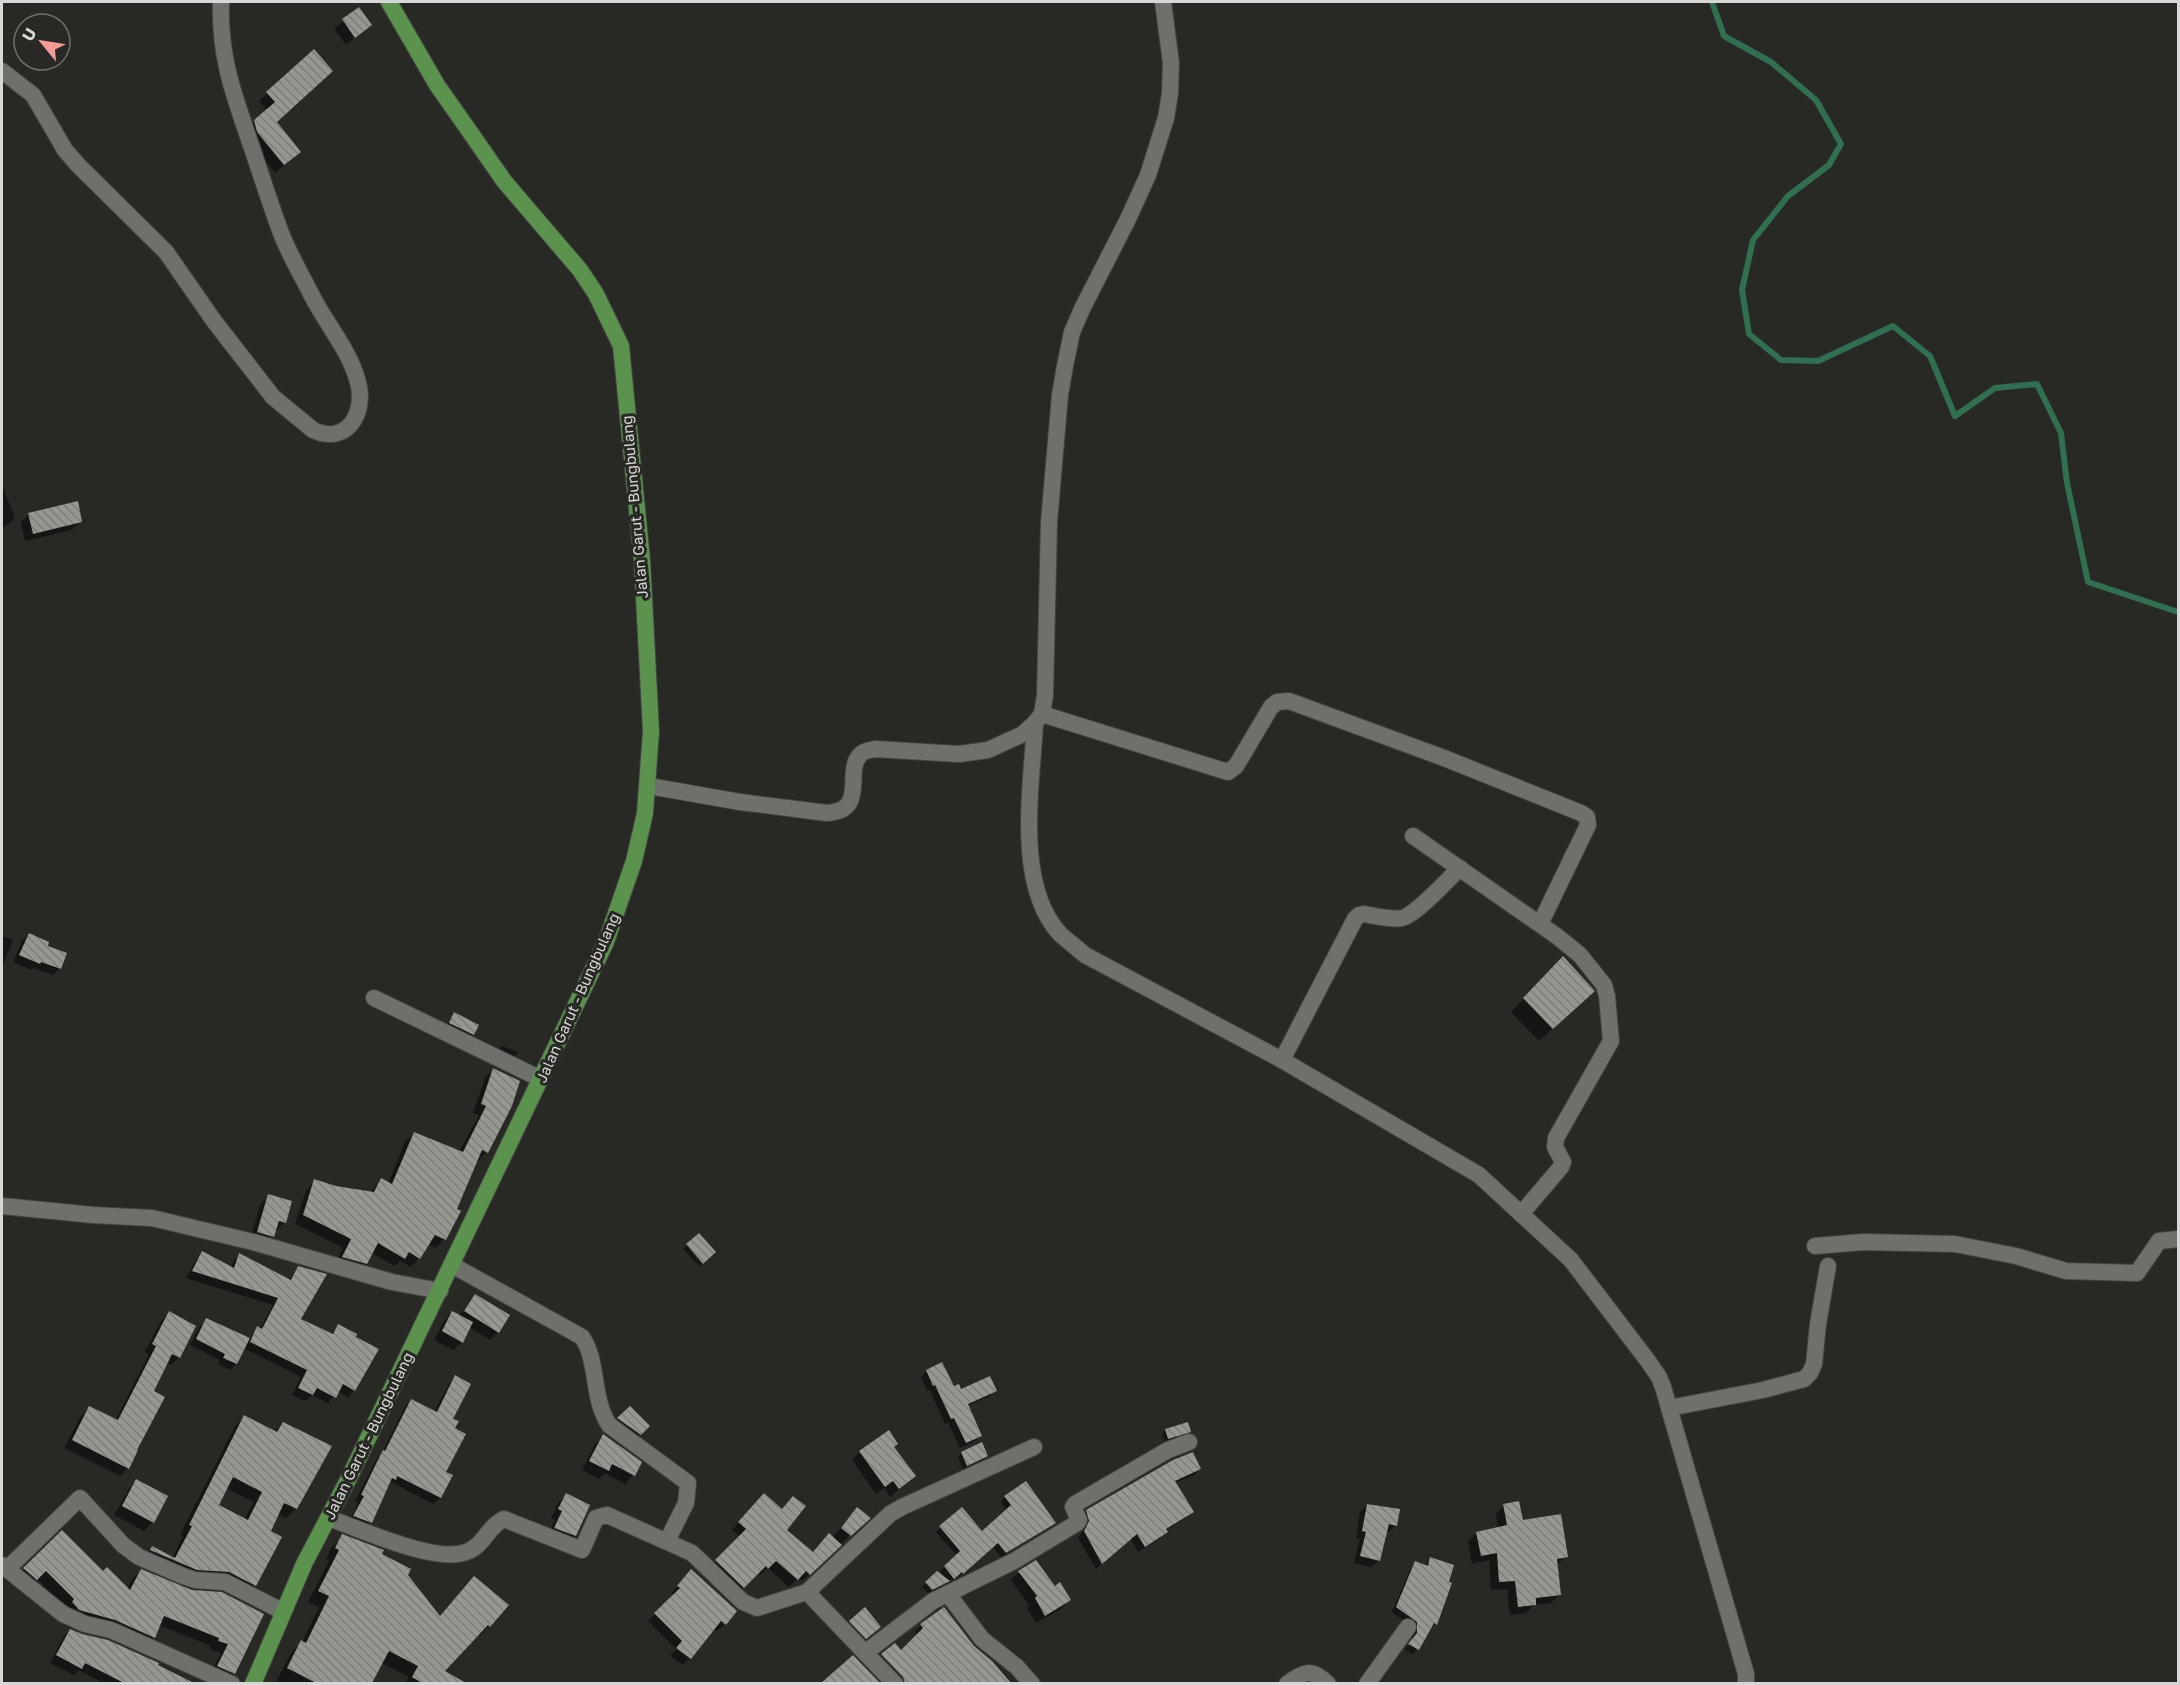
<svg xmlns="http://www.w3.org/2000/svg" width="2180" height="1685" font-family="'Golos Text',sans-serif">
  <defs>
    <pattern id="building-back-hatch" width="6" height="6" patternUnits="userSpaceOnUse" patternTransform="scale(1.5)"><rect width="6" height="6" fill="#979791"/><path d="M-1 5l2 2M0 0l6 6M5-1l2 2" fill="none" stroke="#7d7d79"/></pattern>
  </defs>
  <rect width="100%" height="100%" fill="#282925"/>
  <!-- shadow -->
  <g fill="#0007" fill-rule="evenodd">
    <polygon points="359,9 370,25 346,45 334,29"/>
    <polygon points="314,51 275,122 299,152 275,173 249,140 246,130 267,111 259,101"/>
    <polygon points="2,485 15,518 2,529"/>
    <polygon points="29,514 81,521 72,530 25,541 21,522"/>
    <polygon points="29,934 46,947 60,968 53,975 34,968 31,970 13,962 22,941"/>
    <polygon points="2,936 13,940 2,967"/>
    <polygon points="1563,958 1580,1004 1539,1041 1511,1012"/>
    <polygon points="454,1014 473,1034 469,1038 446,1027"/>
    <polygon points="502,1046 518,1052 509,1064 493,1055"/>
    <polygon points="494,1069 510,1105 486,1152 478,1161 476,1160 444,1239 436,1248 428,1244 419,1258 411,1267 400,1261 395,1266 371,1253 366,1263 357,1272 334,1265 343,1248 295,1224 306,1190 315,1181 335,1188 370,1193 381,1180 388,1184 405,1142 414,1134 459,1152 479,1115 473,1113 485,1078"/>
    <polygon points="268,1196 284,1222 264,1245 250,1241 260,1205"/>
    <polygon points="699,1235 714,1252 699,1266 683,1249"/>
    <polygon points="203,1253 231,1268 233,1261 239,1255 289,1280 298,1268 299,1319 330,1335 338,1326 354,1390 348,1397 338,1391 328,1403 312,1395 305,1401 292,1395 301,1377 243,1348 236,1364 230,1370 218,1364 220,1360 190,1345 200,1326 207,1320 249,1339 258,1328 260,1329 273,1305 186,1278 196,1260"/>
    <polygon points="475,1296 498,1332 490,1340 469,1327 462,1342 453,1350 434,1340 444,1321 452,1313 459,1316"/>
    <polygon points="169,1313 179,1357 171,1365 166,1363 152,1392 128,1468 120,1476 64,1448 81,1416 90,1407 115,1421 149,1354 145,1352 161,1321"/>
    <polygon points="942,1364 953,1388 960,1391 995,1391 989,1396 967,1406 980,1436 975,1441 960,1448 948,1422 945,1424 930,1390 927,1391 921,1377 926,1372"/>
    <polygon points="455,1377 451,1419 453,1429 444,1473 451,1476 440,1498 433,1504 391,1482 370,1522 364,1529 348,1523 358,1503 355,1501 368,1476 377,1458 382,1453 405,1407 411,1400 434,1412 449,1384"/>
    <polygon points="630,1408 648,1426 631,1443 610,1427"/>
    <path d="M245 1417 274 1432 283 1424 330 1447 296 1508 286 1518 278 1514 269 1532 255 1585 245 1595 143 1558 152 1548 172 1558 183 1536 180 1535 235 1426ZM226 1488 254 1502 244 1520 217 1506Z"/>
    <polygon points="1166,1430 1189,1431 1185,1435 1165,1441 1162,1434"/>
    <polygon points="603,1436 633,1475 625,1484 605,1473 599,1479 582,1470 595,1444"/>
    <polygon points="892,1448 914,1476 890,1497 884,1488 876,1494 852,1460 860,1452"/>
    <polygon points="962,1453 986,1456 963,1469 958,1457"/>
    <polygon points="1200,1469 1194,1475 1175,1483 1192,1512 1186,1518 1165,1531 1160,1538 1138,1552 1130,1538 1096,1569 1078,1538 1084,1529 1081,1517 1087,1511"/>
    <polygon points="136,1481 153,1522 144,1531 114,1515 128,1490"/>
    <polygon points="567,1495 575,1536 567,1544 547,1536 555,1520 551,1518 558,1503"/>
    <polygon points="1005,1497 1054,1523 1001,1557 993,1547 958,1577 957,1576 948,1582 928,1593 922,1587 938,1573 945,1578 940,1571 957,1556 936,1532 940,1528 982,1533 1007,1511 1001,1502"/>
    <polygon points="757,1502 812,1554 832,1538 857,1509 868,1518 802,1581 798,1578 789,1587 768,1568 760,1575 757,1573 736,1595 709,1569 740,1537 732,1530"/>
    <polygon points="1367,1505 1396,1525 1389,1532 1386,1531 1379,1560 1372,1567 1354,1563 1360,1538 1356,1538 1360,1512"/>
    <polygon points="1504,1506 1566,1556 1557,1565 1559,1595 1551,1603 1534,1605 1526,1613 1510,1615 1507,1589 1491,1590 1489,1560 1472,1564 1468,1541 1477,1533 1498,1529 1496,1514"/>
    <polygon points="62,1532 103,1573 127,1590 132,1579 141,1571 191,1591 222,1594 234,1673 225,1681 210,1674 221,1653 210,1649 211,1646 159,1625 154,1637 146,1646 67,1609 36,1578 28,1587 16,1577"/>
    <polygon points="343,1536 380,1554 406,1575 439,1617 474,1578 489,1626 479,1636 477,1635 443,1671 458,1680 456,1684 405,1684 409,1677 381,1663 370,1684 275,1684 291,1653 302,1642 319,1607 308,1602 329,1561 326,1559 332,1547"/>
    <polygon points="1431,1559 1436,1624 1430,1628 1413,1654 1405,1650 1412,1639 1413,1627 1392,1612 1411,1568 1416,1563 1425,1567"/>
    <polygon points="1019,1572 1069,1600 1061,1609 1036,1623 1027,1608 1029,1605 1011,1580"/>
    <polygon points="684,1578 725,1624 717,1631 713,1628 683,1665 670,1656 676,1649 648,1621 674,1596 671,1594"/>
    <polygon points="921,1625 974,1648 991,1662 1009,1684 915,1684 891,1662 918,1635 915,1632"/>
    <polygon points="70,1630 156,1666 177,1677 174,1684 105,1684 79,1670 74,1675 50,1663 63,1637"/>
    <polygon points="853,1657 878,1684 817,1684 829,1678"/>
  </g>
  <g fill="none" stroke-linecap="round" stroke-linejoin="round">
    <!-- stream -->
    <polyline stroke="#306f50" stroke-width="6" points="1712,2 1724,36 1771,62 1816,100 1841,144 1829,165 1788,196 1753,240 1742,290 1749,334 1781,360 1818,361 1893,326 1930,356 1955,416 1995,388 2037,384 2061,433 2067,483 2088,582 2178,612"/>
  </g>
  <!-- building -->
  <g fill="url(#building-back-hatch)" fill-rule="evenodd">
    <polygon points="359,7 372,25 355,38 342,19"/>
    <polygon points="314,49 333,71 277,122 301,152 284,165 257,132 254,120 275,102 266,92"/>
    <polygon points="78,501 82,522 33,534 28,513"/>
    <polygon points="29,933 49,942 48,946 67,953 61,969 41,962 40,964 19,955"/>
    <polygon points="1563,956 1595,991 1553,1029 1523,998"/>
    <polygon points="454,1012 479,1025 474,1035 449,1023"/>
    <polygon points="493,1068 520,1081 512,1106 488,1153 482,1150 457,1209 461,1211 446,1240 435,1235 420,1259 409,1252 405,1259 378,1243 367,1264 342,1257 351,1239 303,1215 314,1179 336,1186 374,1192 381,1178 392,1184 414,1132 463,1152 486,1106 481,1104"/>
    <polygon points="268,1194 292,1201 286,1223 279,1221 274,1237 257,1232"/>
    <polygon points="699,1233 716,1252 703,1264 686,1244"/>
    <polygon points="202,1251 234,1268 239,1253 291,1280 298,1266 327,1274 301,1319 333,1334 338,1324 357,1334 356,1337 379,1349 355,1391 343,1384 336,1398 317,1388 313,1395 298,1388 307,1370 250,1342 257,1326 262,1329 278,1298 192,1271"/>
    <polygon points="475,1294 510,1315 499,1333 464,1311"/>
    <polygon points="169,1311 196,1326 180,1358 172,1354 154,1391 165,1397 137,1450 138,1450 129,1469 72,1440 89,1406 118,1420 156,1346 152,1344"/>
    <polygon points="452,1311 473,1322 463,1343 442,1331"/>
    <polygon points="206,1318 250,1338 237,1364 223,1358 225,1354 196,1339"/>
    <polygon points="942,1362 954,1386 959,1384 961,1389 990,1376 997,1391 968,1404 982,1436 966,1443 954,1418 951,1419 935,1385 933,1386 926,1370"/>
    <polygon points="455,1375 471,1384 453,1419 459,1421 455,1428 466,1434 446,1472 453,1475 441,1498 397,1476 396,1480 392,1478 372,1523 353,1516 364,1496 361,1495 374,1468 383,1450 385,1451 411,1399 437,1412"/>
    <polygon points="630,1406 650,1426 641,1435 617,1418"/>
    <path d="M244 1415 277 1432 283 1422 332 1446 297 1509 284 1503 271 1531 282 1537 256 1586 229 1572 197 1570 150 1550 152 1546 175 1558 192 1526 189 1525ZM233 1477 262 1492 248 1520 219 1505Z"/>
    <polygon points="1188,1422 1191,1432 1168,1439 1165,1429"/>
    <polygon points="889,1430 898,1444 894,1447 916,1476 899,1489 893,1481 885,1487 859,1451"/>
    <polygon points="603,1434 642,1462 635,1476 612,1464 609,1471 589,1461"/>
    <polygon points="982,1442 988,1456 967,1466 961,1452"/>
    <polygon points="1193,1452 1201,1469 1175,1481 1194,1512 1166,1529 1168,1532 1145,1547 1137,1534 1102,1564 1084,1531 1089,1521 1086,1510 1173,1460"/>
    <polygon points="136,1479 168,1496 154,1523 122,1506"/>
    <polygon points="1026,1481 1056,1523 1006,1553 998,1543 963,1574 962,1572 954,1579 944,1566 960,1551 939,1526 962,1507 982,1531 1011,1505 1004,1496"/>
    <polygon points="566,1493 590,1505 576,1536 554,1528 562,1511 558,1509"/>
    <polygon points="764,1493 782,1509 793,1496 806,1506 787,1530 813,1552 829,1533 842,1545 810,1575 806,1571 798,1580 776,1561 768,1569 766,1566 744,1588 715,1560 746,1529 738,1522"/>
    <polygon points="1519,1501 1523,1520 1561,1514 1568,1557 1557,1559 1561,1595 1536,1598 1536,1605 1518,1607 1515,1581 1499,1582 1497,1553 1481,1556 1476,1532 1507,1525 1503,1504"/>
    <polygon points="1367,1504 1400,1509 1397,1526 1389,1524 1380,1561 1360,1556 1366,1532 1362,1531"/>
    <polygon points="857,1507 871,1518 851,1536 841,1528"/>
    <polygon points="62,1530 103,1571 107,1567 130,1590 141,1569 192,1590 222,1592 264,1614 235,1674 217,1666 228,1644 218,1641 219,1638 164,1616 155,1638 115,1620 79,1610 72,1602 74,1599 46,1571 37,1580 23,1568"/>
    <polygon points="342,1534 384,1550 382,1554 411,1569 408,1575 440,1616 474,1576 509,1605 490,1627 488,1625 445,1671 466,1683 422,1683 412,1677 418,1666 389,1651 372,1683 316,1683 287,1668 301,1640 306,1643 329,1596 318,1591 339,1550 335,1548"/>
    <polygon points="1430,1557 1454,1565 1449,1582 1452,1583 1437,1625 1434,1623 1419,1650 1408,1644 1417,1633 1417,1622 1396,1607 1415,1561 1428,1566"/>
    <polygon points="1036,1560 1055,1586 1060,1582 1071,1600 1045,1616 1035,1598 1037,1596 1018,1571"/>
    <polygon points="691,1569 737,1611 726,1625 721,1621 691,1659 676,1648 682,1641 654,1613 680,1588 677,1586"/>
    <polygon points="937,1571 950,1581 932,1590 925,1582"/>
    <polygon points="865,1607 881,1627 866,1639 849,1621"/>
    <polygon points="944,1607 974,1646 992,1661 1011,1683 905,1683 903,1677 881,1654 895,1643 901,1650 923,1628 920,1624"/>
    <polygon points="70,1629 82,1634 108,1640 159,1663 158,1665 194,1683 124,1683 85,1663 82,1669 56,1655"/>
    <polygon points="853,1655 880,1683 821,1683"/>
  </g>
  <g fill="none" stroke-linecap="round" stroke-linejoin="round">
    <!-- minor casing -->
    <g stroke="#444542" stroke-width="18">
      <g id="minor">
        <path d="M2 71 33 95 65 150 78 165 166 252 214 321 273 397 313 430C348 446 366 412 358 382 349 349 326 324 311 294 301 274 289 254 281 233 271 206 262 178 253 151 235 98 219 59 221 2"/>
        <polyline points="1042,714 1228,772 1236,766 1271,707 1277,702 1289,701 1444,758 1581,813 1587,817 1588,825 1540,924"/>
        <path d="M1035 723C1032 785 1014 884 1060 934 1068 941 1077 948 1085 955L1282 1060 1479 1175 1571 1260 1648 1361 1659 1377 1663 1387 1746 1674V1684"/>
        <polyline points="1413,836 1558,937 1580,955 1604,985 1607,996 1611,1041 1556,1138 1555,1147 1563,1162 1561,1167 1521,1214"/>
        <polyline points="374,998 541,1079"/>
        <path d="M1282 1060 1355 919 1359 915 1364 914C1375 916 1391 920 1402 918 1416 915 1448 879 1460 868"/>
        <polyline points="2,1206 93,1215 152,1218 253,1242 392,1282 440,1291"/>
        <polyline points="1815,1246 1863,1242 1955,1244 2016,1256 2066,1271 2137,1273 2159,1241 2178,1239"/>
        <path d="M452 1265 582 1337C599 1362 591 1397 609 1425L688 1483 686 1503 667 1541"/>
        <polyline points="1669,1408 1763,1390 1804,1379 1810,1373 1814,1364 1818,1324 1828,1266"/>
        <path d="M328 1518C361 1529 435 1564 466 1552 484 1546 488 1526 504 1519L582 1550 596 1518 607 1515 692 1553 743 1602 757 1608 807 1592 895 1684"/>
        <polyline points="2,1565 63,1614 85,1624 111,1630 232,1684"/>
        <polyline points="7,1569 80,1498 123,1545 139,1557 183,1576 195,1580 225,1582 282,1611"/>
        <polyline points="807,1592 890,1514 902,1507 1034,1447"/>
        <polyline points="948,1594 982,1639 1017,1667 1032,1684"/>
        <polyline points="866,1652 933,1601 1014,1561 1077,1523 1079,1520 1073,1507 1075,1504 1168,1450 1189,1442"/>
        <path d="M1287 1684C1304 1671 1312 1668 1328 1684"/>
        <polyline points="1367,1684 1408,1627"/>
      </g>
    </g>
    <!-- tertiary casing -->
    <g stroke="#444542" stroke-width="18">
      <path id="tertiary" d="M649 786 740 802 827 813C869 811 843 770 861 754 864 751 870 750 875 749L959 754 988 750 1023 734 1035 723 1042 714 1045 695 1049 522 1060 395 1065 366 1072 332 1082 309 1128 219 1148 175 1166 118 1170 93 1171 63 1163 2"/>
    </g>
    <!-- primary casing -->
    <g stroke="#444542" stroke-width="18">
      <polyline id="primary" points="253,1684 304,1564 349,1478 606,942 634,861 645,813 651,731 642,560 621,346 596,294 580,270 504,181 470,132 437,85 389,2"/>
    </g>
    <!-- minor -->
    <use href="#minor" stroke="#6e706b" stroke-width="16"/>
    <!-- tertiary -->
    <use href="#tertiary" stroke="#6e706b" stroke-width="16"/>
    <!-- primary -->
    <use href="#primary" stroke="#5b924e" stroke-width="16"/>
  </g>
  <g text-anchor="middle" stroke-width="6" stroke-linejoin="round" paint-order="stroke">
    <!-- street labels -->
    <g font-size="15" fill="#d7d8d5" stroke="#282925">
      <text transform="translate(635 507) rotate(-95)" y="5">Jalan Garut - Bungbulang</text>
      <text transform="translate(578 998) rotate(-66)" y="5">Jalan Garut - Bungbulang</text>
      <text transform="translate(369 1436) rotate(-64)" y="5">Jalan Garut - Bungbulang</text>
    </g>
  </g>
  <!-- border -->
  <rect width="2180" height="1685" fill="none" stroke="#d7d8d5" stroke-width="6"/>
  <!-- north arrow -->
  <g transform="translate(42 42) rotate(300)"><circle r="28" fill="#282925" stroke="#6e6f6b" stroke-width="1.5"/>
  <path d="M0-4.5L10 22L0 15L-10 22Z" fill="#f59b98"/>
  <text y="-9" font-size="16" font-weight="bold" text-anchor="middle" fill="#d7d8d5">U</text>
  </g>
</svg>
